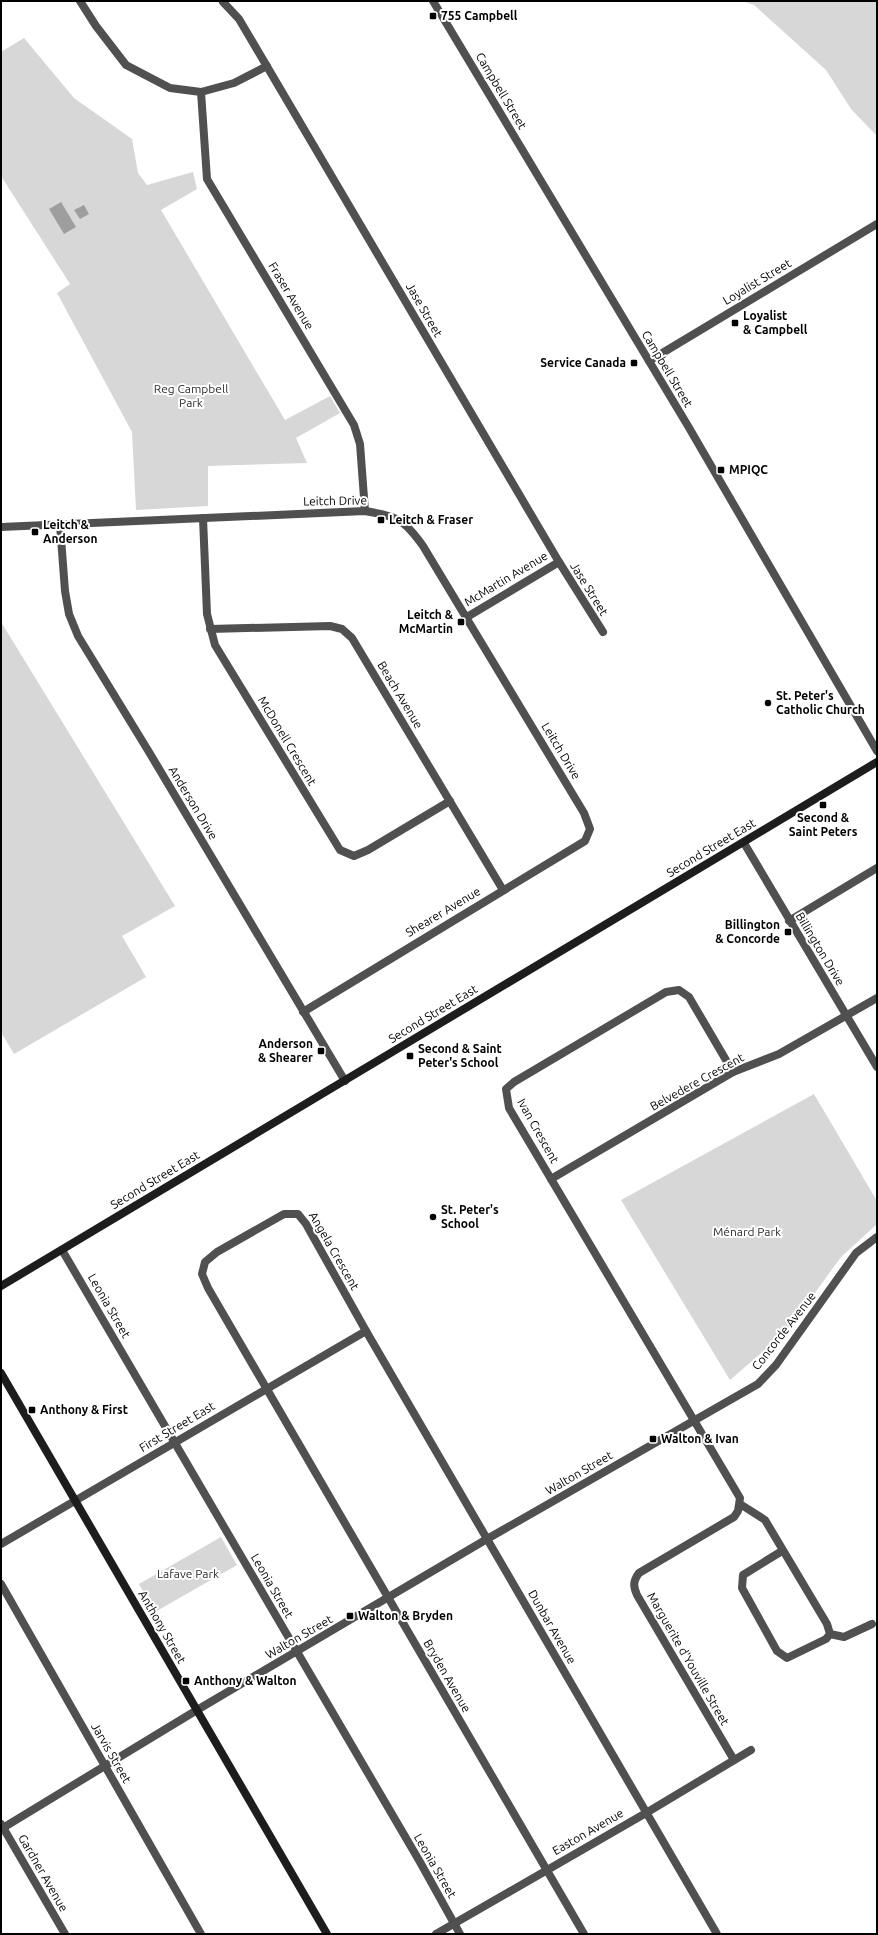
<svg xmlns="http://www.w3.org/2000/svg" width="878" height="1935" font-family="Ubuntu,sans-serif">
  <rect width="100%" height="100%" fill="#fff"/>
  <!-- green -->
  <g fill="#d7d7d7">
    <polygon points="743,1 877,1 877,136 851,109 826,70 754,5"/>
    <polygon points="24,38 74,98 132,139 138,173 147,185 193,172 197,189 161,210 285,420 330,396 340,413 296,438 307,463 208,466 208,506 136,510 132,432 57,293 70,284 1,176 1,52"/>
    <polygon points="1,622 175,906 122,936 146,977 14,1054 1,1032"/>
    <polygon points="814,1094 877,1201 877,1224 841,1257 788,1330 730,1380 621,1200"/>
    <polygon points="221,1537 237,1565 155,1612 139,1584"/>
  </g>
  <!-- water -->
  <g fill="#9e9e9e">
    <polygon points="61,202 76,227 64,234 49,209"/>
    <polygon points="84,205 89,214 80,219 74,210"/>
  </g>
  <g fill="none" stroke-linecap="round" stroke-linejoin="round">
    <!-- street -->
    <g stroke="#505050" stroke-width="8">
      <polyline points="80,1 96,26 126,65 170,88 201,92 234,83 267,66"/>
      <polyline points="433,1 688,426 877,751"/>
      <polyline points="223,2 239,19 559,562 603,632"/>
      <polyline points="201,92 207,179 354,425 360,444 365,511"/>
      <polyline points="649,361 877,224"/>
      <polyline points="203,518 207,614 215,645 340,850 354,856 368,850 450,801"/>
      <polyline points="60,525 65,591 69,614 78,636 149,752 345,1081"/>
      <path d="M1 527 365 511C398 517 403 518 423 546L584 813 590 829 585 841 303 1012"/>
      <polyline points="467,617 559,562"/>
      <polyline points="210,629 330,626 342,629 352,638 503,890"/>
      <polyline points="744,843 877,1067"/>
      <polyline points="789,921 877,868"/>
      <path d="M733 1072 689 997 679 990 666 992 514 1082 506 1089 509 1108 740 1498 738 1511 734 1517 639 1573C633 1581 633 1586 637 1595L734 1760"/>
      <polyline points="551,1179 733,1072 779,1054 877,998"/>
      <polyline points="62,1250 420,1862 460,1934"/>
      <polyline points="740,1504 765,1520 827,1624 830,1634 826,1639 787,1658 777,1651 742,1588 743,1575 782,1551"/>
      <polyline points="1,1544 366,1331"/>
      <polyline points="1,1584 201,1934"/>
      <polyline points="830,1634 844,1637 872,1624"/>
      <polyline points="1,1824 65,1934"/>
      <polyline points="1,1829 197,1710 487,1539 758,1384 776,1365 856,1253 877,1237"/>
      <polyline points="436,1934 646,1813 751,1750"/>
      <polyline points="584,1934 208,1288 202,1274 205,1262 217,1252 284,1214 298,1214 306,1224 366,1331 717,1934"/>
    </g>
    <!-- secondary -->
    <g stroke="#1d1d1d" stroke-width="8">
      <polyline points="1,1286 877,762"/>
      <polyline points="1,1373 327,1934"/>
    </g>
  </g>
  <!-- markers -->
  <g fill="#000" stroke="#fff" stroke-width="1.5">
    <rect x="429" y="12" width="8" height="8" rx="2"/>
    <rect x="731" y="319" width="8" height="8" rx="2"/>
    <rect x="630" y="359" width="8" height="8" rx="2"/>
    <rect x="717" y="466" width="8" height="8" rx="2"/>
    <rect x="377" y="516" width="8" height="8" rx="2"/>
    <rect x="31" y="528" width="8" height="8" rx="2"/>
    <rect x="457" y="618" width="8" height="8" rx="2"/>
    <circle cx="768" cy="703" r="4"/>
    <rect x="819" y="801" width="8" height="8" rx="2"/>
    <rect x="784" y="928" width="8" height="8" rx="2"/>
    <rect x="317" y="1047" width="8" height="8" rx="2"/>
    <rect x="406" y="1052" width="8" height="8" rx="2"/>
    <circle cx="433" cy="1217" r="4"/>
    <rect x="28" y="1406" width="8" height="8" rx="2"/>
    <rect x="649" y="1435" width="8" height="8" rx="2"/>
    <rect x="346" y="1612" width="8" height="8" rx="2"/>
    <rect x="182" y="1677" width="8" height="8" rx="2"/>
  </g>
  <g text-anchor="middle" stroke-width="4" stroke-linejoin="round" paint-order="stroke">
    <!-- poi labels -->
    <g font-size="12" font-weight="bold" fill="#000" stroke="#fff" text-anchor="start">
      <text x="441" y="20">755 Campbell</text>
      <text x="743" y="320">Loyalist<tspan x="743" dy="14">&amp; Campbell</tspan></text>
      <text x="626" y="367" text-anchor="end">Service Canada</text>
      <text x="729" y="474">MPIQC</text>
      <text x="389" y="524">Leitch &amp; Fraser</text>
      <text x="43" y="529">Leitch &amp;<tspan x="43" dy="14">Anderson</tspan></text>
      <text x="453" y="619" text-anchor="end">Leitch &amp;<tspan x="453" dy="14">McMartin</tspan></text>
      <text x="776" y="700">St. Peter's<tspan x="776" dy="14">Catholic Church</tspan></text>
      <text x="823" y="822" text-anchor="middle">Second &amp;<tspan x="823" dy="14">Saint Peters</tspan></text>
      <text x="780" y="929" text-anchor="end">Billington<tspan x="780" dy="14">&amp; Concorde</tspan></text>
      <text x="313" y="1048" text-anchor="end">Anderson<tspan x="313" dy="14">&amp; Shearer</tspan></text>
      <text x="418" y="1053">Second &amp; Saint<tspan x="418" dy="14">Peter's School</tspan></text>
      <text x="441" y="1214">St. Peter's<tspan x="441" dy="14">School</tspan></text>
      <text x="40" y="1414">Anthony &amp; First</text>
      <text x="661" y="1443">Walton &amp; Ivan</text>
      <text x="358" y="1620">Walton &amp; Bryden</text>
      <text x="194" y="1685">Anthony &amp; Walton</text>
    </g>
    <!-- street labels -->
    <g font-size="12" fill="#000" stroke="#fff">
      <text transform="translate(501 91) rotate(59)" y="4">Campbell Street</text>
      <text transform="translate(757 282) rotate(-31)" y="4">Loyalist Street</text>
      <text transform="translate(291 296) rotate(59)" y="4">Fraser Avenue</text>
      <text transform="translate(424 310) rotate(60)" y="4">Jase Street</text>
      <text transform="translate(667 369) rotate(59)" y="4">Campbell Street</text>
      <text transform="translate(335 501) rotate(-1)" y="4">Leitch Drive</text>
      <text transform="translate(506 579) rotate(-31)" y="4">McMartin Avenue</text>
      <text transform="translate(589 589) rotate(58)" y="4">Jase Street</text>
      <text transform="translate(400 695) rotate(59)" y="4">Beach Avenue</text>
      <text transform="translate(287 741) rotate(59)" y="4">McDonell Crescent</text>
      <text transform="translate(561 751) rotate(59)" y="4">Leitch Drive</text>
      <text transform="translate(193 803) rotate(59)" y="4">Anderson Drive</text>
      <text transform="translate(711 848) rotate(-31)" y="4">Second Street East</text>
      <text transform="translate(443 912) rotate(-31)" y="4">Shearer Avenue</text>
      <text transform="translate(820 949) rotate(59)" y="4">Billington Drive</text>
      <text transform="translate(433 1014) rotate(-31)" y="4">Second Street East</text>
      <text transform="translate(697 1082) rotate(-29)" y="4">Belvedere Crescent</text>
      <text transform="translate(538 1131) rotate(61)" y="4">Ivan Crescent</text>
      <text transform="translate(155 1180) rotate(-31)" y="4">Second Street East</text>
      <text transform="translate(334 1251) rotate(60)" y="4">Angela Crescent</text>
      <text transform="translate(109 1306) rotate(60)" y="4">Leonia Street</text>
      <text transform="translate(784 1331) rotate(-52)" y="4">Concorde Avenue</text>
      <text transform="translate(177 1427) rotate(-31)" y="4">First Street East</text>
      <text transform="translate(579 1473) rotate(-30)" y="4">Walton Street</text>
      <text transform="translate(272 1586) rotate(60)" y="4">Leonia Street</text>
      <text transform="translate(162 1627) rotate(60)" y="4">Anthony Street</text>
      <text transform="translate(552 1627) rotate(60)" y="4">Dunbar Avenue</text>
      <text transform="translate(299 1637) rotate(-30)" y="4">Walton Street</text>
      <text transform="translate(688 1659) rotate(60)" y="4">Marguerite d'Youville Street</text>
      <text transform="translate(447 1676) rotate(60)" y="4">Bryden Avenue</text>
      <text transform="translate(111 1753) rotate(60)" y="4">Jarvis Street</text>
      <text transform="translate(588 1832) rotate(-30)" y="4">Easton Avenue</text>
      <text transform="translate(435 1866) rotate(60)" y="4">Leonia Street</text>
      <text transform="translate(43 1873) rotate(60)" y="4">Gardner Avenue</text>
    </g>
    <!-- park labels -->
    <g font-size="12" fill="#2e2e2e" stroke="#fff">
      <text x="191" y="393">Reg Campbell<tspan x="191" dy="14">Park</tspan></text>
      <text x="747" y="1236">Ménard Park</text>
      <text x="188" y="1578">Lafave Park</text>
    </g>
  </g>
  <!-- border -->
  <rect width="878" height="1935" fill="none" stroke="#000000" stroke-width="4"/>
</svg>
